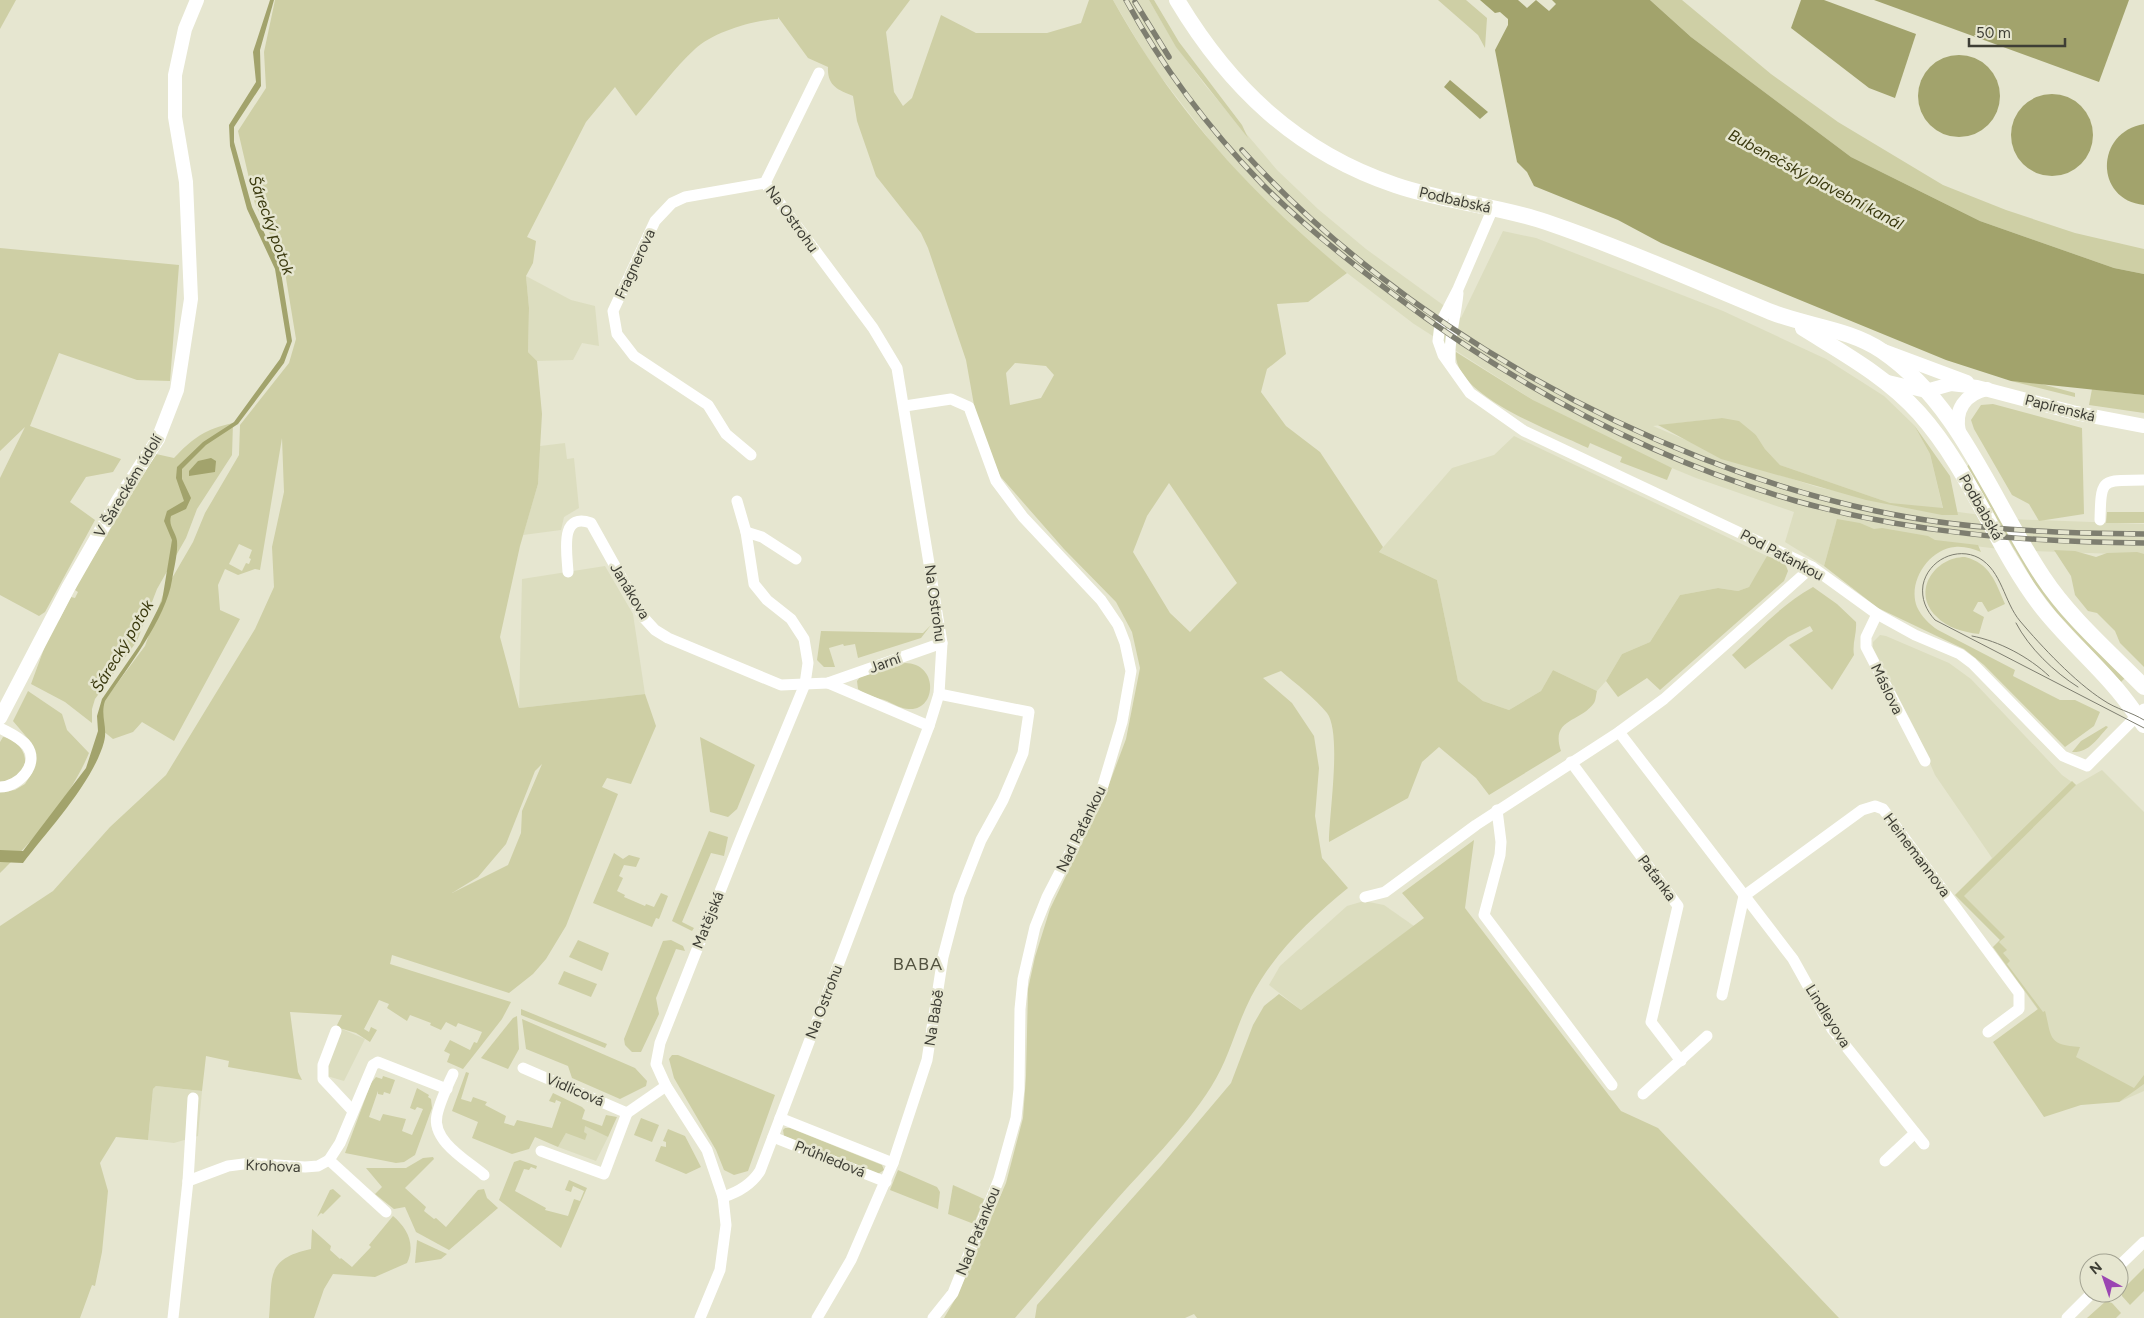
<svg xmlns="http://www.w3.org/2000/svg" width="2144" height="1318" font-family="Figtree,sans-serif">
  <rect width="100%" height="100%" fill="#e6e6d0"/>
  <!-- built -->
  <g fill="#dcddbf" fill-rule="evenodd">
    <path d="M1113 0H1149L1176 46 1205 85 1277 170 1318 209 1366 249 1461 318 1503 231 1536 238 1723 311 1826 359 1884 396 1914 425 1930 454 1943 509 1907 505 2010 519 2144 524V555L2008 550 1941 542 1836 523 1824 566 1785 542 1794 512 1696 478 1645 457 1533 400 1414 324 1347 273 1298 233 1255 191 1212 143 1151 64ZM1722 418 1756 435 1765 449 1780 465 1884 501 1817 487 1762 469 1707 449 1653 426Z"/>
    <polygon points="526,276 571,300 595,306 599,346 582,343 573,360 537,361 528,352 529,308"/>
    <polygon points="1514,436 1767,556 1763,566 1749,587 1738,591 1718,588 1680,595 1650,642 1622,654 1606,681 1597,691 1553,670 1541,691 1509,710 1483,701 1458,681 1437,580 1379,552 1452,468 1494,455"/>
    <polygon points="565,443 567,459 574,458 579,508 564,517 561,530 523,535 538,484 540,446"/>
    <polygon points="605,566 633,614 645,694 519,708 522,579"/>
    <polygon points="1880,635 1886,636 1949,663 1971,679 2062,775 2076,785 2102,770 2144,812 2144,1091 2119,1102 2040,1030 2038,1010 1993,947 2000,940 1955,895 1992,858 1935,775 1917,733 1873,648 1873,642"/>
    <polygon points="1364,901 1384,905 1414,926 1301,1010 1269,985 1280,966 1347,906"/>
    <polygon points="342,1029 365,1039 344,1081 327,1076 327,1064"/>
    <polygon points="156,1086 202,1091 198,1136 174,1143 148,1140 153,1089"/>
    <polygon points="584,1125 608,1137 596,1161 558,1147 566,1133"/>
  </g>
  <!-- green -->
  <g fill="#cecfa5" fill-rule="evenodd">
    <polygon points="0,0 16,0 0,29"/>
    <path d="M275 0H910L886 32 894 92 903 106 912 98 941 15 976 33H1047L1081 23 1089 0H1113C1174 110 1250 193 1347 273L1308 302 1277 304 1286 354 1267 369 1261 392 1286 426 1320 452 1383 547 1379 552 1437 580 1458 681 1483 701 1509 710 1541 691 1553 670 1597 691C1596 694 1596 700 1594 703 1580 723 1550 718 1561 751L1489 795 1476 778 1439 747 1422 762 1408 798 1329 842C1329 814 1342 733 1327 713 1316 699 1295 683 1281 671L1263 678 1292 703 1314 736 1319 768 1315 816 1322 858 1348 888C1309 920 1275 952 1251 997 1236 1026 1229 1059 1211 1087 1183 1131 1145 1167 1111 1206 1078 1243 1047 1281 1015 1318H944L957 1296 1006 1183 1023 1118 1026 1076 1028 989 1035 957 1050 909 1105 795 1126 739 1140 668 1132 632 1116 602 1064 549 1000 476 977 422 966 360 928 248 921 233 876 176 857 121 853 96C838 90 827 86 828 67L808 58 778 17V19C754 20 713 32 695 49 674 68 655 95 636 116L615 87 586 122 527 237 536 241 533 263 526 276 529 308 528 352 537 361 542 414 538 484 520 546 500 637 519 708 645 694 656 726 631 784 607 778 602 787 618 794 566 926 546 959 533 974 509 993 392 955 390 964 511 1002 502 1019 463 1069 447 1062 450 1054 444 1051 450 1040 470 1050 474 1042 477 1043 482 1032 458 1023 456 1027 446 1022 441 1030 430 1025 431 1023 410 1015 407 1021 387 1008 389 1004 379 1000 364 1029 369 1032 371 1027 377 1030 370 1042 356 1033 336 1027 342 1015 290 1012 298 1072 302 1080 228 1067 229 1061 206 1056 202 1091 156 1086 153 1089 148 1140 116 1137 100 1163 108 1191 102 1252 95 1286 92 1285 80 1318H0V926L53 891 110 827 166 775 255 629 274 587 272 547 284 492 282 438 260 570 255 569 238 575 225 569 218 585 220 610 240 619 174 741 142 722 133 732 113 739 103 731 101 705 145 646 164 592 193 542 205 513 239 455 240 425 289 363 296 339 283 260 255 204 238 131 266 88 264 52ZM1015 363 1046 366 1054 375 1041 398 1010 405 1006 373ZM1169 483 1237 583 1190 632 1170 613 1133 552 1147 516ZM239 544 252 550 249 558 251 559 249 564 246 563 242 571 229 564ZM542 764 522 811 521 833 508 865 452 893 478 877 506 844 535 771Z"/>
    <polygon points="1149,0 1154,0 1179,42 1242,125 1248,138 1176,47"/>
    <polygon points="1438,0 1466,0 1487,18 1485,48 1478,35"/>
    <polygon points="1650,0 1682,0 1771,74 1838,122 1943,185 2006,210 2075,233 2144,249 2144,274 2114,268 1980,221 1851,157 1691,37"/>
    <polygon points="0,248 179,265 170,381 137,380 59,353 30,426 121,459 113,472 86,477 70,502 95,520 45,612 39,616 0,595 0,478 25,427 0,451"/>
    <path d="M1456 352 1533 400 1672 468 1667 480 1620 462 1622 457 1590 443 1588 448C1556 432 1452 396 1456 352Z"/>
    <polygon points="2011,381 2038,383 2075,393 2075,397"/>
    <polygon points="2092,389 2144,395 2144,413 2089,405"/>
    <polygon points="1993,404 2082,428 2084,514 2039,521 2029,504 2012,495 1974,429 1971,420 1981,405"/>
    <polygon points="1722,418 1739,421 1756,435 1765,449 1780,465 1890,503 1943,508 1930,454 1914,425 1950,476 1958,515 1942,515 1866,500 1721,459 1658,425"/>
    <path d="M233 423 232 455 197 509 186 538 157 589 137 641 95 699 92 709V723L65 702 31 684 55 619 59 620 71 597 75 598 78 592 75 590 80 579 156 454 174 458C193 438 205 429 233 423Z"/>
    <polygon points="1969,464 2125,678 2121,682 2056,612 2034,583 1967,467"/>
    <polygon points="2107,512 2144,512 2144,523 2106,523"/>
    <path d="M1837 519 1860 523 1874 529 1882 528 1928 536 1935 540 1978 545 1981 552C1973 549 1964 546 1955 547 1929 549 1907 582 1917 607 1921 616 1930 625 1938 630L2015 670 2013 676 2060 700H2075L2100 712 2094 726 2065 747 1984 665 1964 649 1878 608 1824 566Z"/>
    <polygon points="2054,550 2075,551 2096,557 2107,553 2137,552 2144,554 2144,667 2120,643 2115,631 2097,613 2088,611 2075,595 2071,576"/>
    <polygon points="1767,556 1785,563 1788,571 1784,581 1660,690 1647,678 1618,697 1606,681 1622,654 1650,642 1680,595 1718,588 1738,591 1749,587"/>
    <path d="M1965 557C1990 563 1996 583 2005 604L1988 612 1982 602H1978L1973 611 1984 617 1979 634C1963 632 1947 628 1936 616 1911 591 1935 557 1965 557Z"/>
    <path d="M1813 587 1837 604 1856 622C1857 634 1852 643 1854 655L1832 690 1789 645 1813 631 1810 626 1788 637 1745 669 1732 655C1758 631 1782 604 1813 587Z"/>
    <polygon points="931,625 921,638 858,658 855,644 844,646 843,644 829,648 835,667 824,667 817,660 821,631 923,633"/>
    <path d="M905 663C939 663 937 711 909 709 902 709 893 704 887 701 878 698 865 695 858 689L857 681 860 677Z"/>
    <path d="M28 691 62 714 67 730 89 753C70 798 35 839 0 873V792L15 790 25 784 32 773 30 741 13 721Z"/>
    <path d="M2106 726 2108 727C2097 739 2089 753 2072 752L2081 741Z"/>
    <path d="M3 737C16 738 29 754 24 767 22 772 14 777 10 782H0V742Z"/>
    <polygon points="700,737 755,765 737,809 728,817 710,812"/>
    <path d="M2072 781 2076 785 1964 896 2005 937 1999 942 2007 950 2003 953 2010 961 2007 964 2043 1012 2045 1011C2052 1037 2047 1045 2080 1047L2076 1057 2134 1088 2144 1075V1084L2119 1102 2081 1105 2044 1117 1993 1042 2038 1009 1993 947 2000 940 1955 895Z"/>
    <polygon points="709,831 728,837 724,856 711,853 682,922 694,928 692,931 672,921"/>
    <polygon points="1474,840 1465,908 1468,912 1621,1111 1658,1128 1839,1318 1197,1318 1194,1314 1185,1318 1035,1318 1037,1305 1161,1166 1231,1083 1253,1025 1264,1006 1279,994 1301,1010 1424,918 1402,893"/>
    <polygon points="614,853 623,859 629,855 640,858 636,867 624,865 619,876 623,878 617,891 625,895 624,897 645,906 646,904 654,907 661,893 668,896 659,919 656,918 652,927 593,903"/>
    <polygon points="578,940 609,953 602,971 569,957"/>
    <polygon points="671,940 683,946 685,951 676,949 656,998 659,1014 641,1052 632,1052 625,1045 624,1039 663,941"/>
    <polygon points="564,971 597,984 591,997 558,984"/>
    <polygon points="521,1009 607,1044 605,1048 521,1015"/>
    <polygon points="517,1016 519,1049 508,1069 481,1058 513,1018"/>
    <polygon points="522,1019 635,1068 647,1081 646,1086 620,1099 572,1078 568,1066 526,1049"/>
    <polygon points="672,1055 678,1055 775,1095 748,1171 734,1175 724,1170 716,1150 674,1078 669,1059"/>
    <polygon points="466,1072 469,1073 461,1099 471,1102 473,1097 487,1102 485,1105 506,1116 504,1123 514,1126 517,1120 552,1128 561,1102 556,1100 555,1103 549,1101 553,1093 582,1107 585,1110 581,1122 582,1119 602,1126 606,1115 617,1117 608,1137 585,1126 584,1132 587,1134 585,1140 566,1133 558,1147 535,1137 529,1149 512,1154 472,1138 478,1122 452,1111"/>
    <polygon points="383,1076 395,1080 390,1094 384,1092 383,1095 378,1094 378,1091 369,1117 380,1121 383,1114 406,1119 402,1131 412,1135 423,1109 417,1107 415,1110 410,1108 417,1088 429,1095 428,1097 431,1099 432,1108 415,1155 404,1162 396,1163 345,1153 371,1083 376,1077 382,1079"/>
    <polygon points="641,1118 659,1125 652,1142 634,1135"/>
    <polygon points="785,1128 790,1128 882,1165 884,1170 878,1174 784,1136 783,1130"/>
    <polygon points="668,1129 685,1136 701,1167 686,1174 655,1161 661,1146 666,1147 666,1142 663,1141"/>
    <polygon points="433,1157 434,1159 405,1188 426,1207 424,1211 434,1219 436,1218 446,1227 478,1190 484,1189 487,1198 498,1208 449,1250 416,1232 405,1207 394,1209 375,1194 382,1187 366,1168 406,1168 423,1158"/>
    <polygon points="520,1160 537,1166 536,1169 531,1167 529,1170 524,1169 515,1191 546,1208 545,1210 568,1216 574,1199 580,1201 584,1191 573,1186 571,1192 565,1190 569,1180 587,1188 561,1248 499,1200 514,1162"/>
    <polygon points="898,1170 937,1187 940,1192 938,1209 890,1190"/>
    <polygon points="953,1185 984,1199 974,1224 948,1214"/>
    <polygon points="333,1189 341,1196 323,1214 321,1213 317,1217 330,1190"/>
    <path d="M393 1216C407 1228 416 1244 407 1263L375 1277 333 1274 324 1289 314 1318H269C273 1278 264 1259 311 1249L312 1229 331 1246 330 1250 340 1259 341 1258 352 1267 371 1247 369 1245Z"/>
    <polygon points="417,1240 447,1254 441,1259 415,1263"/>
    <polygon points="2144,1268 2144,1291 2130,1305 2122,1296 2121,1291"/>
    <polygon points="2106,1301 2112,1303 2121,1313 2116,1318 2087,1318"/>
  </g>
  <!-- water -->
  <g fill="#a2a36c">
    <path d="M270 0H274L260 50 261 86 234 127V142L252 207 280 266 292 341 284 363 238 424 206 445 182 469V479L191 498 186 509 171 516C168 526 176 532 177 541 178 553 174 568 172 580 166 619 127 668 105 701 100 716 108 726 104 742 93 782 49 829 23 863L0 862V850L23 851 86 768 98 731 97 716 102 699 140 644 162 601 172 540 164 521 167 511 184 501 176 478 177 467 203 442 234 422 280 359 287 342 275 269 247 209 230 146 229 125 256 82 253 52Z"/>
    <polygon points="1480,0 1518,0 1527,8 1536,0 1549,11 1556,4 1552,0 1650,0 1691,37 1851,157 1980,221 2114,268 2144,274 2144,395 2011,381 1946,360 1661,243 1618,220 1534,186 1527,172 1517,162 1495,50 1508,25 1508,19 1500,12 1495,13"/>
    <polygon points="1801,0 1824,0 1916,34 1895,98 1869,88 1791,28"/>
    <polygon points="1874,0 2129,0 2099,82"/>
    <circle cx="1959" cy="96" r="41"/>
    <polygon points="1450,80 1488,112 1480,119 1444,87"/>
    <circle cx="2052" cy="135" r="41"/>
    <path d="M2144 124V205C2094 200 2095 132 2144 124Z"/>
    <polygon points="211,458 216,461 215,472 189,476 189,471 198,461"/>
  </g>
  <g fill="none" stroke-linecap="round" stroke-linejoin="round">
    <!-- minor -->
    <g stroke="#fff" stroke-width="11">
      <polyline points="765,183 819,73"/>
      <polyline points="1493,208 1458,289 1440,324 1438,341 1443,355 1470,393 1524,431 1812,567 1877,614 1915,635 1960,654 1972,663 2063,756 2087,766 2144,709"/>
      <path d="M1450 364C1448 340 1456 317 1458 293"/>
      <polyline points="905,406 951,399 969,407 996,481 1023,517 1101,600 1118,625 1125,643 1131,671 1122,722 1101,792 1047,897 1035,927 1023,979 1020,1009 1019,1089 1016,1118 999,1179 953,1293 933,1318"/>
      <polyline points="751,455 726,434 708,405 634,356 617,334 613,311 655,221 672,203 685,197 765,183"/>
      <path d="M2100 520C2101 476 2102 481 2144 480"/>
      <polyline points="746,532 762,537 796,559"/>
      <path d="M568 572C567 552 559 512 591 523L644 618 655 630 668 638 781 685 828 683 942 643"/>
      <polyline points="1877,614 1866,637 1866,647 1925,761"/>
      <polyline points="828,683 929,726"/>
      <path d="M0 728C9 733 20 737 27 746 40 764 19 787 0 787"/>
      <polyline points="1619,732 1793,959 1832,1029 1924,1144"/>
      <polyline points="1571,762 1678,906 1651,1022 1681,1061"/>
      <polyline points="1497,810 1501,842 1500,855 1484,915 1612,1085"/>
      <polyline points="1744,896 1862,810 1875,806 1883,809 2019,993 2019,1009 1988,1032"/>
      <polyline points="1365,897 1385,892 1476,825 1619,732 1664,699 1812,567"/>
      <polyline points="1722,995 1744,896"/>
      <polyline points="336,1031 323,1065 323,1079 352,1110"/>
      <polyline points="523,1068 627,1113 666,1086"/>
      <path d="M453 1074C447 1087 440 1101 437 1115 431 1141 468 1161 484 1175"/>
      <polyline points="1643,1094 1707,1036"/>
      <polyline points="780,1118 893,1163"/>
      <polyline points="773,1137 886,1182"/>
      <polyline points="541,1151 604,1174 627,1113"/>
      <polyline points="329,1160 386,1212"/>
      <polyline points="1885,1161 1915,1133"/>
      <polyline points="188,1181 228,1166 251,1163 305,1167 318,1166 329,1160 340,1143 373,1065 378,1062 447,1089"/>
      <path d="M723 1197C739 1192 751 1185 760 1171L929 726 939 694 942 643 897 368 873 328 765 183"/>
      <polyline points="2119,1266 2144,1242"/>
      <polyline points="173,1318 188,1181 193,1098"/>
      <polyline points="700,1318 720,1270 726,1225 723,1197 707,1150 666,1086 656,1064 660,1043 742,836 805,684 808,663 804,639 791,619 767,600 754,584 746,532 737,501"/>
      <polyline points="817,1318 851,1260 893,1163 927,1060 943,957 959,896 981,840 1003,800 1023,753 1029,712 939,694"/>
      <polyline points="2067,1318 2092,1293"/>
    </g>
    <!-- tertiary -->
    <g stroke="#fff" stroke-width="14">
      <polyline points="1884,351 1967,382"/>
      <polyline points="1888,382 1926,391 1951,384 1977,387 2076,413 2144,426"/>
      <path d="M1959 432C1954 410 1965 394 1987 389"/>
      <polyline points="0,718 68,588 119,499 158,439 177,390 191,299 186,182 175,117 175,75 185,29 197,0"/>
    </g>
    <!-- secondary -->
    <g stroke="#fff" stroke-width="16">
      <path d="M1177 0C1229 87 1297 152 1395 185 1444 202 1496 205 1546 222 1622 248 1696 281 1771 312 1806 326 1850 329 1882 351 1961 405 1992 501 2043 577 2070 618 2110 652 2144 687"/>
      <path d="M1803 328C1843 353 1887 377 1919 413 1970 470 1994 544 2040 605 2062 634 2090 658 2114 686 2125 698 2134 712 2144 725"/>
    </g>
    <!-- tram -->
    <g stroke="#7e7e70" stroke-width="1">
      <path d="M2016 623C2029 648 2054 672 2078 687"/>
      <path d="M1972 636C1999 641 2029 657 2049 676"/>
      <path d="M2144 720C2131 712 2116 709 2103 700 2075 682 2042 647 2020 621 2004 602 2002 571 1979 558 1957 546 1928 560 1923 585 1921 599 1926 610 1935 620L2144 728"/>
    </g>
    <!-- rail casing -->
    <g stroke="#7e7e70" stroke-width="5.5">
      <g id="rail">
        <path d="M1126 0C1162 67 1210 130 1263 185 1303 225 1347 260 1393 294 1514 385 1650 459 1796 501 1910 533 2026 542 2144 543"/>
        <polyline points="1135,2 1169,57"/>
        <path d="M1242 150C1400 324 1646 462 1876 511 1965 530 2054 533 2144 534"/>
      </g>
    </g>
    <!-- rail -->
    <use href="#rail" stroke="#e6e6d0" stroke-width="4" stroke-dasharray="11" stroke-linecap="butt"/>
  </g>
  <g text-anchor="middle" stroke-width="5" stroke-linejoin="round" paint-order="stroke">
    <!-- street labels -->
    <g font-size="15" fill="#3e3e35" stroke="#e6e6d0">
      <text transform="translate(1455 200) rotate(13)" y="5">Podbabská</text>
      <text transform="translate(792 219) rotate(54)" y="5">Na Ostrohu</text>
      <text transform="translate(635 264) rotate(-65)" y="5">Fragnerova</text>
      <text transform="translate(2060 408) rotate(14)" y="5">Papírenská</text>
      <text transform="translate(128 486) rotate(-59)" y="5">V Šáreckém údolí</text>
      <text transform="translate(1981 507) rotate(60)" y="5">Podbabská</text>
      <text transform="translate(1782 555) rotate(28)" y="5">Pod Paťankou</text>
      <text transform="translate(630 591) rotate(59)" y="5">Janákova</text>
      <text transform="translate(935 603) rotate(82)" y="5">Na Ostrohu</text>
      <text transform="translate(885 663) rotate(-20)" y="5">Jarní</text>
      <text transform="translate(1887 689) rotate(64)" y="5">Máslova</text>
      <text transform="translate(1081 829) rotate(-64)" y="5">Nad Paťankou</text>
      <text transform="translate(1917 855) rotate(53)" y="5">Heinemannova</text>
      <text transform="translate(1657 878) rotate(53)" y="5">Paťanka</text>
      <text transform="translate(708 920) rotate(-68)" y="5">Matějská</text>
      <text transform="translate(824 1002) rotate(-69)" y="5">Na Ostrohu</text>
      <text transform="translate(1828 1016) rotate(58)" y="5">Lindleyova</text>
      <text transform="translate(934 1018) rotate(-81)" y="5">Na Babě</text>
      <text transform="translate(575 1090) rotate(23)" y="5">Vidlicová</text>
      <text transform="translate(830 1159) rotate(22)" y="5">Průhledová</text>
      <text transform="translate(273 1166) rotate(2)" y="5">Krohova</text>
      <text transform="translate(978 1231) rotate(-68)" y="5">Nad Paťankou</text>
    </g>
    <!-- water labels -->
    <g font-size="16" font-style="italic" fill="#3a390e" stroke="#e6e6d0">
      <text transform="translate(1816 179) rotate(28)" y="6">Bubenečský plavební kanál</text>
      <text transform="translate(272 225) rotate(70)" y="6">Šárecký potok</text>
      <text transform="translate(122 646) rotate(-59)" y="6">Šárecký potok</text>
    </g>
    <!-- quarter labels -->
    <g font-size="18" letter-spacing="1" fill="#535340" stroke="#e6e6d0">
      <text x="918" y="970">BABA</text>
    </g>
  </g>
  <!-- north arrow -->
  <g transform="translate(2104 1278) rotate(320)"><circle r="24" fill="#e6e6d0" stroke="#a3a392"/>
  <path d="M0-4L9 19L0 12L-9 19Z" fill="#9b45b2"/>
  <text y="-8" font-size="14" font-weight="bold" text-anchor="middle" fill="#3e3e35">N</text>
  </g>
  <!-- scale -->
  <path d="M1969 38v8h96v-8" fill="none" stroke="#3e3e35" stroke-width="2.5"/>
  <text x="1976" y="38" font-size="15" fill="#3e3e35" stroke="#e6e6d0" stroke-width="4" paint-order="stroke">50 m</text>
</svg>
